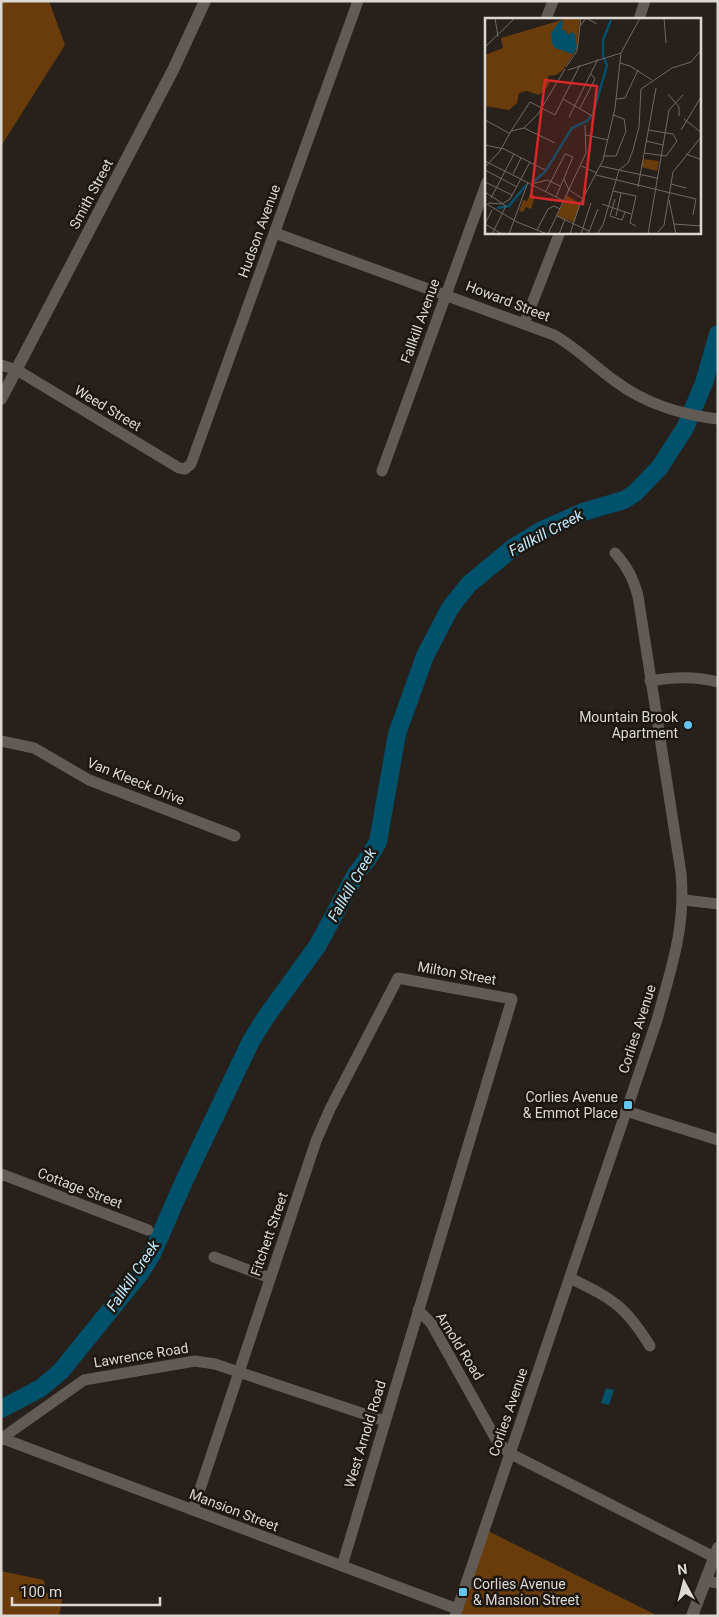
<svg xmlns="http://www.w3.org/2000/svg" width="719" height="1617" font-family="Roboto,sans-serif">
  <rect width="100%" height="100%" fill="#27201b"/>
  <!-- green -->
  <g fill="#6a3c0b">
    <polygon points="1,1 49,1 65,45 1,146"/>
    <polygon points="484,1529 658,1616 455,1616"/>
    <polygon points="1,1571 44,1580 46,1593 63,1596 59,1616 1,1616"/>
  </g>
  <!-- water -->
  <polygon fill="#00516b" points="606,1388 614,1390 609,1405 601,1403"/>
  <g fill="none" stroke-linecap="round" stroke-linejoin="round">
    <!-- river -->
    <polyline stroke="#00516b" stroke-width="18" points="1,1409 41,1388 61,1371 141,1272 152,1254 186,1177 251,1041 266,1017 318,945 356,874 369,857 378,842 397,734 425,656 450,608 469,584 514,547 542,530 583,512 624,500 635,493 660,467 685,428 704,383 718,334"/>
    <!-- street -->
    <g stroke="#625b55" stroke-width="11">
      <polyline points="546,19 553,1"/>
      <polyline points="639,19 645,1"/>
      <path d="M275 233 554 335C577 348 594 366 615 381 644 403 682 415 718 419"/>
      <polyline points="524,324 560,232"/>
      <polyline points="1,365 17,370 179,468 185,469 191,464 358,1"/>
      <polyline points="382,471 487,182"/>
      <path d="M650 681C674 677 694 676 718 682"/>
      <polyline points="1,741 34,748 89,780 235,836"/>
      <polyline points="684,900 718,904"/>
      <polyline points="626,1111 718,1140"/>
      <polyline points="1,1174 148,1230"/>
      <polyline points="214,1257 270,1278"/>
      <path d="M570 1278C612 1299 624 1304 650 1346"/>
      <polyline points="418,1310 431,1323 497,1441 509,1453 714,1557"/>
      <polyline points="1,1438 457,1609"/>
      <polyline points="2,1438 84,1380 195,1361 215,1364 385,1421"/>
      <polyline points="193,1510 316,1141 330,1109 398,978 512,999 342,1566"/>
      <polyline points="705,1581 718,1583"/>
      <path d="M455 1616 657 1020C671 968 686 928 681 873L638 596C633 578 627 566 615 553"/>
    </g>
    <!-- secondary -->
    <g stroke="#625b55" stroke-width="12">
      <polyline points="1,399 173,70 205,1"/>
      <polyline points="692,1616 718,1548"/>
    </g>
  </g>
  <!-- markers -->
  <g fill="#64c5ee" stroke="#1d1712" stroke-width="2">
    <circle cx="688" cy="725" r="5"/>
    <rect x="623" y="1100" width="10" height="10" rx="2.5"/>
    <rect x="458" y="1587" width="10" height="10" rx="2.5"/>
  </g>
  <g text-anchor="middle" stroke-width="5" stroke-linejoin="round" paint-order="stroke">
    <!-- street labels -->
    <g font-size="14" fill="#dcd8d4" stroke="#1d1712">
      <text transform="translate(91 194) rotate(-62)" y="5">Smith Street</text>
      <text transform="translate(259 231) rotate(-70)" y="5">Hudson Avenue</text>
      <text transform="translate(508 301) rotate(21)" y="5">Howard Street</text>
      <text transform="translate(420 321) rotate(-70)" y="5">Fallkill Avenue</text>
      <text transform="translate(108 408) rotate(31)" y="5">Weed Street</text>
      <text transform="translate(136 781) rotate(22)" y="5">Van Kleeck Drive</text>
      <text transform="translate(457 973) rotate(10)" y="5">Milton Street</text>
      <text transform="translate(637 1029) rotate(-72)" y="5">Corlies Avenue</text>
      <text transform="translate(80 1188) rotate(21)" y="5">Cottage Street</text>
      <text transform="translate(269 1234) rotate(-71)" y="5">Fitchett Street</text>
      <text transform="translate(460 1346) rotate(58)" y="5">Arnold Road</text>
      <text transform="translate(141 1355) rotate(-9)" y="5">Lawrence Road</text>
      <text transform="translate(508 1412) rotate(-71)" y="5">Corlies Avenue</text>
      <text transform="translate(365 1434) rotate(-73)" y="5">West Arnold Road</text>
      <text transform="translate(234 1510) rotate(21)" y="5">Mansion Street</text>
    </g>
    <!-- poi labels -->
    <g font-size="14" fill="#dcd8d4" stroke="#1d1712" text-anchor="end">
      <text x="678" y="722">Mountain Brook<tspan x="678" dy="16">Apartment</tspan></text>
      <text x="618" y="1102">Corlies Avenue<tspan x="618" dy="16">&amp; Emmot Place</tspan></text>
      <text x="473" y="1589" text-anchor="start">Corlies Avenue<tspan x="473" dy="16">&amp; Mansion Street</tspan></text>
    </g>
    <!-- water labels -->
    <g font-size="15" font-style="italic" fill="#bee9fd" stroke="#1d1712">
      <text transform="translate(546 533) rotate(-28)" y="5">Fallkill Creek</text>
      <text transform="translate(352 885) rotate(-60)" y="5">Fallkill Creek</text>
      <text transform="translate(133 1276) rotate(-56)" y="5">Fallkill Creek</text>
    </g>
  </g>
  <!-- overview -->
  <g transform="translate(485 18)">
    <rect width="216" height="216" fill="#27201b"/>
    <path d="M83 0H95L92 31 78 52 71 57 63 58 64 66 59 73 54 77 42 73 34 75 32 85 24 92 0 88V37L18 30 16 20ZM158 141 174 143 172 153 156 149ZM45 176 50 178 46 191 41 189 38 194 34 193 38 182 42 183ZM82 177 95 186 89 204 72 198Z" fill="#6a3c0b"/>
    <path d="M75 3H78L77 13 80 12 83 17 87 14 90 17 92 29 88 36 70 30 67 25 66 15Z" fill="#00516b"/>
    <path fill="none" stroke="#00516b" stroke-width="2.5" d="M48 164 60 154 87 110 102 103 108 96 122 47 118 38V22L126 2M12 190 24 188 41 167"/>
    <path fill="none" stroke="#6f6a65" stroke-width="1" d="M10 0 13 19M179 0 181 25M96 7 101 0 112 6M0 29 30 0M135 45 145 48 167 62M81 49 92 33 96 0M83 52 136 35M183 76 194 89V98M78 81 109 99M131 81 140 80 153 52M95 90 110 61 106 56M84 99 113 41M199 101 217 115M0 102 24 115M39 110 70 125M196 112 216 79M26 113 45 84 70 97 95 47M101 117 123 122M161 123 178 127M0 127 19 131 60 152M159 135 181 138 192 123 188 116 163 112M201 136 217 142M119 138H131L141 113 139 101 129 97M0 143 79 183M96 148 112 155M115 148 172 160M0 149 15 133 26 113 39 110 53 96 80 51M0 152 32 169M28 156 36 140M111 157 211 181M79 161 84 172 98 181M0 164 27 177M47 166 62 162 75 168M186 166 201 170M153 169 171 70M61 173 80 136 88 139 71 179M128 173 151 178 145 205 151 208M0 174 21 188 7 216M6 180 29 136M130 181 125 198 137 202 140 194M184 182 191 216M0 185 32 204 62 216M3 185 17 186 25 181 45 144M117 186 146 196M208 197 211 181M72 198 104 213M131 198 136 175M0 206 17 216M0 206 7 192M189 206 217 208M52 212 63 191 69 188 75 191M173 214 179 207 188 154 217 118M24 216 43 164M63 216 101 135 100 107M74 216 80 201M85 216 95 186 118 142 130 90 136 35 155 0M96 216 106 185M103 216 113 191M112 216 118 207 134 152 143 145 148 132 154 109 156 71 187 50 206 44 217 31M163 216 184 92 198 77"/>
    <path fill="#d62828" fill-opacity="0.15" stroke="#d62828" stroke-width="2.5" d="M60 62 112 68 98 186 46 179Z"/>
    <rect width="216" height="216" fill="none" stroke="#dcd8d4" stroke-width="2.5"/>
  </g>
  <!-- border -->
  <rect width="719" height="1617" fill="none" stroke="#dcd8d4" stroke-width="5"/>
  <!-- north arrow -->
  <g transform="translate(684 1582) rotate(353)" stroke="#1d1712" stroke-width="4" paint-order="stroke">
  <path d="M0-4L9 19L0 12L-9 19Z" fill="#dcd8d4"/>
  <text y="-8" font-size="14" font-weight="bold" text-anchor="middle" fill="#dcd8d4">N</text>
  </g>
  <!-- scale -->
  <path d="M12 1597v8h148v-8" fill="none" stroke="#dcd8d4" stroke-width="2.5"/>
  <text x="20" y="1597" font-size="15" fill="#dcd8d4" stroke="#1d1712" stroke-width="4" paint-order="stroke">100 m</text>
</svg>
